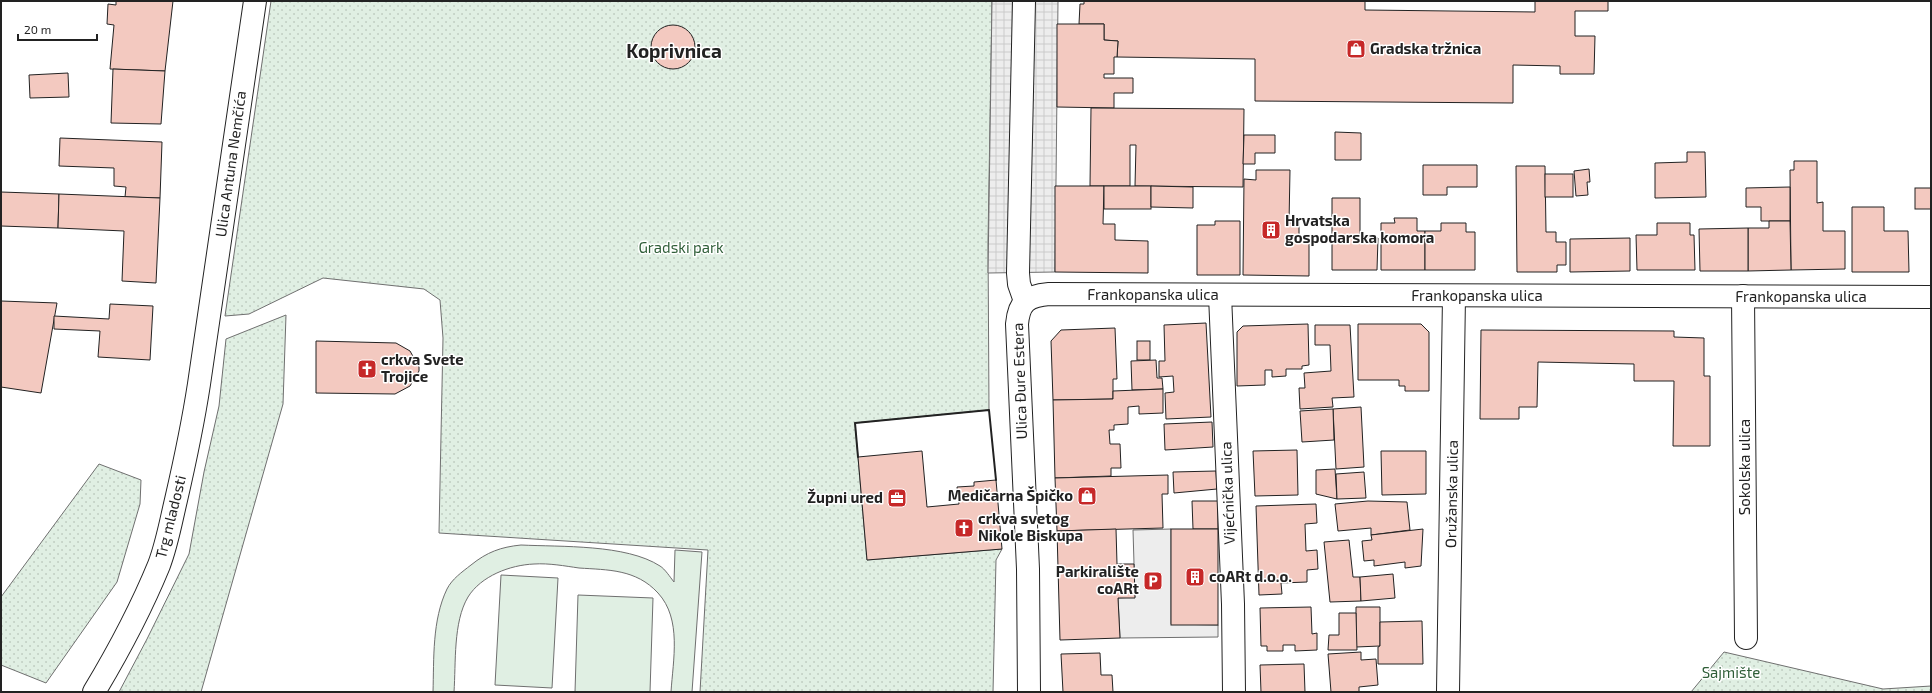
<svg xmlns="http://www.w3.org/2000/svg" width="1932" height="693" font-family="'Exo 2',sans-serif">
  <defs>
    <pattern id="grass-dots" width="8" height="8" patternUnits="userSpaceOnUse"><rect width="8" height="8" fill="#e0efe3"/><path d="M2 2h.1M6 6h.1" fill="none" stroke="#c0cdc2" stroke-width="1.8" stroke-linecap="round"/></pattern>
    <pattern id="plaza-grid" width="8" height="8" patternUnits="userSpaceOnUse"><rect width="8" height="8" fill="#ededed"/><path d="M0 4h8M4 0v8" fill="none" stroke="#cbcbcb"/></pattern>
  </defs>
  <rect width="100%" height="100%" fill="#fff"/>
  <!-- grass -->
  <g fill="url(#grass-dots)" stroke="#6f6f6f">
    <polygon points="271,1 992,1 988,242 989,410 855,423 867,560 1002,549 996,560 993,692 700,692 708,550 439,533 443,338 440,300 424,289 323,278 249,314 225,316"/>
    <polygon points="286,315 283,404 201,692 119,692 147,639 189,554 204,472 219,406 226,339"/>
    <polygon points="99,464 141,480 140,504 117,582 46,683 1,665 1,597"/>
    <polygon points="1724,652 1883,689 1931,686 1931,692 1691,692"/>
  </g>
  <!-- pitch -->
  <g fill="#e0efe3" stroke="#6f6f6f">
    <path d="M521 545C561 547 626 544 660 566 665 569 670 577 674 582L675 550 702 552 692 692H671C673 660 682 619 658 593 636 569 608 570 579 568 565 566 549 563 534 564 510 565 481 576 468 597 453 622 456 663 454 692H433C434 659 432 620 447 589 452 579 462 572 471 565 487 552 501 547 521 545Z"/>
    <polygon points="501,575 558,578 552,688 495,685"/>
    <polygon points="578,595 653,598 650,692 575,692"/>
  </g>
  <!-- parking -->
  <polygon fill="#ededed" stroke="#6f6f6f" points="1171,529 1171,624 1218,625 1218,637 1120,638 1118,598 1135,597 1133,530"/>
  <!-- plaza -->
  <polygon fill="url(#plaza-grid)" stroke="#6f6f6f" points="992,1 1058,1 1055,272 988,273"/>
  <!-- building -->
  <g fill="#f3c9c0" stroke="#222">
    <polygon points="116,1 173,1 165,71 110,69 114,25 107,24 108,4 116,5"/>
    <polygon points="1084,1 1365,1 1365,10 1535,12 1535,1 1608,1 1608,11 1575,11 1575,36 1595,36 1594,74 1560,74 1560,66 1513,65 1513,103 1255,101 1255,59 1117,57 1118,41 1104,40 1104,24 1079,24 1080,4 1084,4"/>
    <polygon points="1057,24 1104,24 1104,40 1118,41 1117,57 1114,57 1114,74 1104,74 1104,78 1133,78 1133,93 1114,93 1114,108 1057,107"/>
    <circle cx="673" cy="47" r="22"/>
    <polygon points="113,69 165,71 161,124 111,123"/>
    <polygon points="68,73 69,97 30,98 29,75"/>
    <polygon points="1091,108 1244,109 1243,187 1135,186 1136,145 1130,145 1130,186 1090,186"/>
    <polygon points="1335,132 1361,133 1361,160 1335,160"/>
    <polygon points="1244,135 1275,135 1275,153 1255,153 1255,164 1243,164"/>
    <polygon points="60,138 162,142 160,198 125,197 126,187 114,186 114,168 59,166"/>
    <polygon points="1687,152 1705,152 1706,197 1655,198 1655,163 1687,162"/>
    <polygon points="1794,161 1817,161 1817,203 1823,202 1823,231 1845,231 1845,269 1791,270 1790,170 1794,170"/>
    <polygon points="1423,165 1477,165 1477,187 1447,187 1447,195 1423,195"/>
    <polygon points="1516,166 1545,166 1546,232 1556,232 1556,242 1566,242 1566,265 1557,265 1557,272 1517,272"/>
    <polygon points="1589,169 1590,182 1587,182 1588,195 1576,196 1574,171"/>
    <polygon points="1256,170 1290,170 1289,223 1299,222 1299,237 1309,238 1309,276 1243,275 1244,179 1256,180"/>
    <rect x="1545" y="174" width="28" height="23"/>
    <polygon points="1055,186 1104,186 1103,224 1115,224 1115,240 1148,241 1148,273 1055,272"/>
    <rect x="1104" y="186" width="47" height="23"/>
    <polygon points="1151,186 1193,187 1193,208 1151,207"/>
    <polygon points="1790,187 1790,221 1761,221 1761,207 1746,207 1746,188"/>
    <rect x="1915" y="188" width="16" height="21"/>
    <polygon points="1,192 59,194 58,228 1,226"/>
    <polygon points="59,194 160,198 156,283 122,281 124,231 58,228"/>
    <polygon points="1332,198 1360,198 1360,238 1378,238 1377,270 1332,270"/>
    <polygon points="1852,207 1884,207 1884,231 1908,231 1909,272 1852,272"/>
    <polygon points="1394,218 1417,218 1417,231 1425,231 1425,270 1381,270 1381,223 1395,223"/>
    <polygon points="1215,221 1240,221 1240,275 1197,275 1197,225 1215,225"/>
    <polygon points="1769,221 1790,221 1791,270 1748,271 1748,228 1769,228"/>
    <polygon points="1441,223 1466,223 1466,232 1475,232 1475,270 1425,270 1425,231 1441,231"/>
    <polygon points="1657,223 1690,223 1690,235 1694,235 1695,270 1637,270 1636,235 1657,235"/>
    <polygon points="1748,228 1748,271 1700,271 1699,229"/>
    <polygon points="1630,238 1630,271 1570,272 1570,239"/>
    <polygon points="1,301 57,303 41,393 1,387"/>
    <polygon points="110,304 153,306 150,360 98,357 100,331 54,329 54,316 109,319"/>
    <polygon points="1206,323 1211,417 1166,419 1165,393 1174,392 1173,376 1159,377 1159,361 1165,361 1164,325"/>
    <polygon points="1308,324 1309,365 1302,366 1302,369 1286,369 1286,376 1272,377 1272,370 1265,370 1265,385 1237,386 1237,332 1243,326"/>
    <polygon points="1358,324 1421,324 1429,332 1429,391 1405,391 1405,386 1399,386 1399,380 1358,380"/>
    <polygon points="1315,325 1350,325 1354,397 1332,398 1333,407 1300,409 1299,388 1305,388 1304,373 1331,371 1330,345 1315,345"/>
    <polygon points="1115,328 1117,379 1113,379 1113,399 1053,400 1051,341 1061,330"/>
    <polygon points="1481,330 1674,331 1674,337 1704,338 1704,376 1710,376 1710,446 1673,446 1674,381 1634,381 1634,364 1538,362 1537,407 1519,407 1519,419 1480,419"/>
    <polygon points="316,341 396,343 410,351 419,367 419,371 410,386 395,394 316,393"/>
    <rect x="1137" y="341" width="13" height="19"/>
    <polygon points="1156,360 1157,378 1162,378 1163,389 1132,390 1131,361"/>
    <polygon points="1163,389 1163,413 1139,414 1139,406 1128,407 1128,424 1114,425 1114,430 1109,430 1110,444 1120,444 1121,468 1111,468 1111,476 1055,478 1053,400 1113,399 1113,391"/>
    <polygon points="1361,407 1364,467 1336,469 1333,409"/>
    <polygon points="1333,409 1334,440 1302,442 1300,411"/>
    <polygon points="1212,422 1213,447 1165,450 1164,424"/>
    <polygon points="1297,450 1298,495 1255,496 1253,451"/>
    <polygon points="922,451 927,507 959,504 957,487 974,486 974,482 996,480 1002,549 867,560 858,457"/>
    <polygon points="1381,451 1426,451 1426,494 1382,495"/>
    <polygon points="1335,469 1337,499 1316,494 1316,470"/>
    <polygon points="1216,471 1217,489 1174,493 1173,472"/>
    <polygon points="1364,472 1366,498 1337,499 1336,474"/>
    <polygon points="1168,475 1168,494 1162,494 1163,528 1057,531 1055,478"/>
    <polygon points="1192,501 1218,501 1218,529 1193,529"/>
    <polygon points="1368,501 1407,502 1410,530 1371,535 1371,528 1338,531 1335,504"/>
    <polygon points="1316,504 1317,523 1305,524 1306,551 1317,550 1318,569 1307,570 1307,582 1281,583 1282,594 1259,595 1256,506"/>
    <polygon points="1116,529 1117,564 1134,564 1135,598 1118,598 1120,638 1060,640 1057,531"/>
    <rect x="1171" y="529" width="47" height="96"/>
    <polygon points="1423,529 1421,566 1405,568 1405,562 1374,566 1374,560 1364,561 1362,541 1372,540 1371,535"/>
    <polygon points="1349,540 1353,577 1360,577 1361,601 1330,602 1324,542"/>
    <polygon points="1393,574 1395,598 1361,601 1360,577"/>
    <polygon points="1311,607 1312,634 1317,633 1317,650 1295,651 1295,645 1283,645 1283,651 1267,651 1267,646 1261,646 1260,608"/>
    <polygon points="1356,607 1380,607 1380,646 1356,647"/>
    <polygon points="1339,613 1356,613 1357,650 1328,650 1329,635 1339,635"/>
    <polygon points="1422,621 1423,664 1378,664 1378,647 1380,646 1380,622"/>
    <polygon points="1361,652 1361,660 1376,659 1378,685 1359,687 1359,692 1331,692 1328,654"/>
    <polygon points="1100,653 1101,675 1112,675 1113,692 1063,692 1061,654"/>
    <polygon points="1304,664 1305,692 1310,692 1261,692 1260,665"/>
  </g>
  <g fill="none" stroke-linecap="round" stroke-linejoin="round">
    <!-- street casing -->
    <g stroke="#222" stroke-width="24">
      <g id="street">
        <polyline points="1024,1 1018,273 1019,284 1025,301"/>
        <polyline points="1220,295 1233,604 1234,692"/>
        <polyline points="1743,296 1746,638"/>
        <path d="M1029 692 1028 569 1017 324C1019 302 1027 296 1049 294L1931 297"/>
        <polyline points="1448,692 1454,296"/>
      </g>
    </g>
    <!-- secondary casing -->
    <g stroke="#222" stroke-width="24">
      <path id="secondary" d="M94 692C118 652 141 609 159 565 167 544 171 521 176 500 185 461 193 423 199 384L255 1"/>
    </g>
    <!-- street -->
    <use href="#street" stroke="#fff" stroke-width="22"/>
    <!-- secondary -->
    <use href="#secondary" stroke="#fff" stroke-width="22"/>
    <!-- wall -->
    <polyline stroke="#222" stroke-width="2" points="858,457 855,423 989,410 996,480"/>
  </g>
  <!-- icons -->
  <defs>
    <g id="shop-square" transform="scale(1)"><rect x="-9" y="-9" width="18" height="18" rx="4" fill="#c62828" stroke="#fff"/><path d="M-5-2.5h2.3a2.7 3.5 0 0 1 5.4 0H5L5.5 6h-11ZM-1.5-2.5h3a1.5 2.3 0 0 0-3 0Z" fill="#fff"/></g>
    <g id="building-square" transform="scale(1)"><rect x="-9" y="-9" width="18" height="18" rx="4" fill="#c62828" stroke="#fff"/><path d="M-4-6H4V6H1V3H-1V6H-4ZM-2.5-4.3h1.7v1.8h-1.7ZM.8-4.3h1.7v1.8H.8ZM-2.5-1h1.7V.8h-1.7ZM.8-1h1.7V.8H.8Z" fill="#fff"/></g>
    <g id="church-square" transform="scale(1)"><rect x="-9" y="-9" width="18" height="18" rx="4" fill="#c62828" stroke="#fff"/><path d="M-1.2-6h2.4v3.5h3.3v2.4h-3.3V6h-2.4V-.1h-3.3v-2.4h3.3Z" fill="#fff"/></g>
    <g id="office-square" transform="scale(1)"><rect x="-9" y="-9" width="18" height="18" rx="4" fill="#c62828" stroke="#fff"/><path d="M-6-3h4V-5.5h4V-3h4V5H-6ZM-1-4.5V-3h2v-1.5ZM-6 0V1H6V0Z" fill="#fff"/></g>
    <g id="parking-square" transform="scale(1)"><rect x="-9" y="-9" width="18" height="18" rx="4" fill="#c62828" stroke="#fff"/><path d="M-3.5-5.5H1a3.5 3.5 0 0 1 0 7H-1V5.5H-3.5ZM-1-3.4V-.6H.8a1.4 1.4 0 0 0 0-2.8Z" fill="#fff"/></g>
  </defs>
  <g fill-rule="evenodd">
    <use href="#shop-square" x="1356" y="49"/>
    <use href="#building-square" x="1271" y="230"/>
    <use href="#church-square" x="367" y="369"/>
    <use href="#shop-square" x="1087" y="496"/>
    <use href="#office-square" x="897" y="498"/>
    <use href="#church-square" x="964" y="528"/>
    <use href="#building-square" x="1195" y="577"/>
    <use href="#parking-square" x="1153" y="581"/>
  </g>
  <g text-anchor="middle" stroke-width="3" stroke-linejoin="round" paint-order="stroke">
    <!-- poi labels -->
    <g font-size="15" font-weight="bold" fill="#222" stroke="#fff" text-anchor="start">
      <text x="1370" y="54">Gradska tržnica</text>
      <text x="1285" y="226">Hrvatska<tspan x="1285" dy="17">gospodarska komora</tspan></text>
      <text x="381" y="365">crkva Svete<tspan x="381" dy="17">Trojice</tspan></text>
      <text x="1073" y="501" text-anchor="end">Medičarna Špičko</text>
      <text x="883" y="503" text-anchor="end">Župni ured</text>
      <text x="978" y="524">crkva svetog<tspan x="978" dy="17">Nikole Biskupa</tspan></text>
      <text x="1139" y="577" text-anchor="end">Parkiralište<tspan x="1139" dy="17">coARt</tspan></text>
      <text x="1209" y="582">coARt d.o.o.</text>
    </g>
    <!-- street labels -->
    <g font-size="15" fill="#222" stroke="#fff">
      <text transform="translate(231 164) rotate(-82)" y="5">Ulica Antuna Nemčića</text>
      <text x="1153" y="300">Frankopanska ulica</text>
      <text x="1477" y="301">Frankopanska ulica</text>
      <text x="1801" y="302">Frankopanska ulica</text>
      <text transform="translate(1020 381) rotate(-92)" y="5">Ulica Đure Estera</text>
      <text transform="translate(1745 467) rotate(-90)" y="5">Sokolska ulica</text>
      <text transform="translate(1228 493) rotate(-92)" y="5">Vijećnička ulica</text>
      <text transform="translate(1452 494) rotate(-89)" y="5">Oružanska ulica</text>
      <text transform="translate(171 517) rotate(-76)" y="5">Trg mladosti</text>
    </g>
    <!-- park labels -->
    <g font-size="15" fill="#2f5e38" stroke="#fff">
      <text x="681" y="253">Gradski park</text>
      <text x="1731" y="678">Sajmište</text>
    </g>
    <!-- district labels -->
    <g font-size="19" font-weight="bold" fill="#222" stroke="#fff">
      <text x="674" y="58">Koprivnica</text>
    </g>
  </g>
  <!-- border -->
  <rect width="1932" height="693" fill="none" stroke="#222222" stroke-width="4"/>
  <!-- scale -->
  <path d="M18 34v6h79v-6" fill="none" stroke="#222222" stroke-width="2"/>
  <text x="24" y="34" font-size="12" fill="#222222" stroke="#ffffff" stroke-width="3" paint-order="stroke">20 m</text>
</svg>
